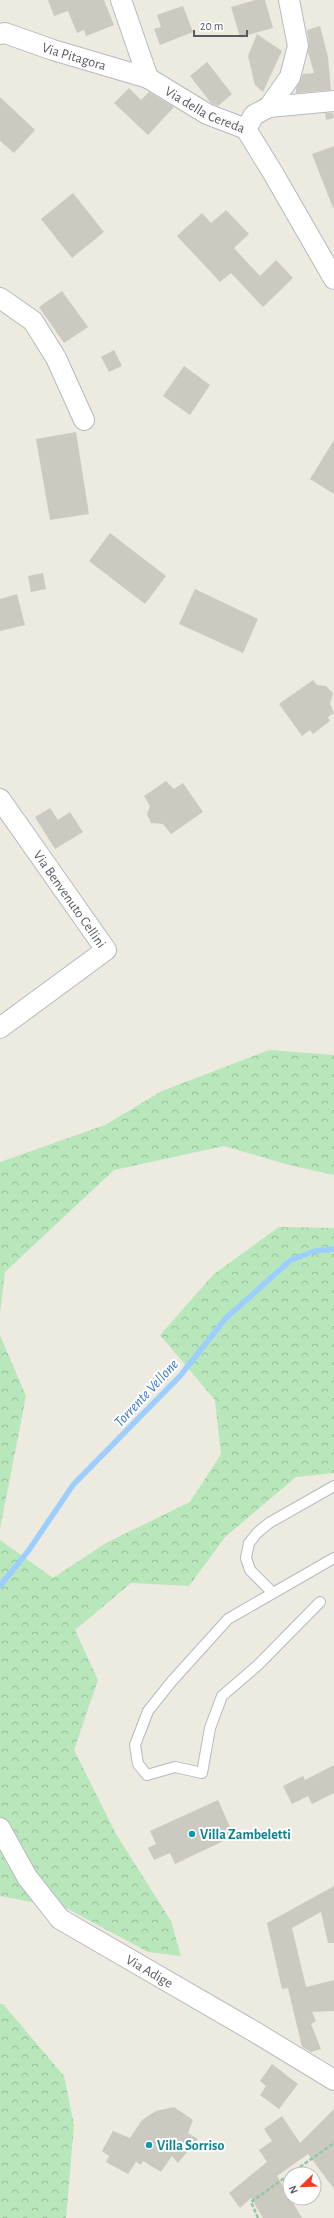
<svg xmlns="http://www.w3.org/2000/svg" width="334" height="2218" font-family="'Alegreya Sans',sans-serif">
  <defs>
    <pattern id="forest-crowns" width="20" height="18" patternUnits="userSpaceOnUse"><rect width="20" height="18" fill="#b8e7bb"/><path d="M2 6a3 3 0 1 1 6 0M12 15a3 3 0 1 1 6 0" fill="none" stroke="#98be9b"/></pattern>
  </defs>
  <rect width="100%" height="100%" fill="#edeadf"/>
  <!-- forest -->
  <g fill="url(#forest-crowns)">
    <polygon points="269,1050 334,1055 334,1175 289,1165 224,1146 114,1170 5,1272 0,1313 0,1162 105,1125 162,1091"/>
    <polygon points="279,1227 334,1228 334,1473 296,1477 225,1537 189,1586 131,1583 75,1630 98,1680 74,1750 116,1834 171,1921 181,1956 148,1952 68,1909 0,1896 0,1540 53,1578 106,1543 190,1502 221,1454 215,1400 160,1335 214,1274"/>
    <polygon points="0,1335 26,1396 0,1529"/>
    <polygon points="0,2004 3,2004 64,2076 74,2125 66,2218 0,2218"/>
  </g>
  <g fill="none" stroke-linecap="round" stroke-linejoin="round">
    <!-- stream -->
    <polyline stroke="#9cceff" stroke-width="5.5" points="0,1586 29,1550 73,1485 180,1376 226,1318 291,1260 315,1251 334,1249"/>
  </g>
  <!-- building -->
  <g fill="#ccc9c0">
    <polygon points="48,0 104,0 114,25 86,36 84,30 77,33 68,11 54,16"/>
    <polygon points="255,0 265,0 273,28 240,37 231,7"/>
    <polygon points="183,6 193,32 160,45 154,29 161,27 157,15"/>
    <polygon points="320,26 328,57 331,90 296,93 296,88 303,74 314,73 308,52 309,44 307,30"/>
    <polygon points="257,34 282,51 263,92 255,85 248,56"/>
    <polygon points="207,62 232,94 218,106 211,103 190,76"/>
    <polygon points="129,88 141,100 149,92 174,107 148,135 114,103"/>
    <polygon points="0,97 35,130 14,153 0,141"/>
    <polygon points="325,113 333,113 334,118 326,120"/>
    <polygon points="334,146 334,208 333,208 312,154"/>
    <polygon points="73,193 104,232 72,258 41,219"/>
    <polygon points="226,210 249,234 234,248 260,276 276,260 293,278 263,307 231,273 220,282 177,236 202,213 211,223"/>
    <polygon points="62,291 88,327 64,343 39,307"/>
    <polygon points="114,350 122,366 109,372 101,357"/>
    <polygon points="184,366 210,385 190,415 163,396"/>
    <polygon points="76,432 89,514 50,520 36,439"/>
    <polygon points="334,440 334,494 310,479"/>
    <polygon points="110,533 166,576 145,604 89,561"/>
    <polygon points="43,573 46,589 31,592 28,576"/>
    <polygon points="195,589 258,619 243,653 179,624"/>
    <polygon points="17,594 25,625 0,631 0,599"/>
    <polygon points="313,680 317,685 326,686 333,693 330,704 334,713 328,717 330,721 313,734 310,730 302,736 279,704"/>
    <polygon points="166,781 174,789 183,783 203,812 171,834 163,824 151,823 147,814 150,806 144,796"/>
    <polygon points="50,808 58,820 70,812 83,832 55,849 35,817"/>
    <polygon points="334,1765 334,1793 312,1804 308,1796 292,1804 283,1786 303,1776 305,1780"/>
    <polygon points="218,1800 234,1836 175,1864 170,1853 154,1860 148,1848 156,1844 150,1831"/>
    <polygon points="334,1886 334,1943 328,1943 321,1912 292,1928 306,1987 334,1980 334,2011 312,2012 316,2021 311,2024 321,2049 311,2052 302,2047 288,1988 282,1989 267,1923"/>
    <polygon points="272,2064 298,2084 279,2109 260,2095 266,2086 260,2081"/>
    <polygon points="174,2107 193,2120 188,2133 198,2139 178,2163 172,2156 161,2172 143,2161 141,2165 136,2162 128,2174 106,2162 109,2156 102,2151 113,2131 130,2138 142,2120 156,2111"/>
    <polygon points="334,2109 334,2189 308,2154 277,2176 302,2218 263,2218 251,2198 240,2208 229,2193 267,2162 259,2150 272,2141 264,2129 282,2116 300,2143"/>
  </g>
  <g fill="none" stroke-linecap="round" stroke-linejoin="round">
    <!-- service casing -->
    <g stroke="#b7b9bf" stroke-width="12">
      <g id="service">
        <polyline points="272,1592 250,1570 246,1558 249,1543 257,1533 269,1523 334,1486"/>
        <polyline points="320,1602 258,1665 222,1696 210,1728 202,1773 175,1767 147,1775 138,1764 135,1745 148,1711 172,1681 228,1619 334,1558"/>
      </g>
    </g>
    <!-- minor casing -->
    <g stroke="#b7b9bf" stroke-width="22">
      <g id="minor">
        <path id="s1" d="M121 0 148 78 207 114 246 129 273 173 334 279"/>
        <path id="s2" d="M0 34 5 33 53 50 148 78"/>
        <polyline points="269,107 334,101"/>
        <polyline points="246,129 254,115 269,107 290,77 298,46 289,0"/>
        <polyline points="0,298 33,321 56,358 84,420"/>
        <path id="s3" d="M0 799 106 950 0 1028"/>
        <path id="s4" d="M0 1828 27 1877 60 1919 255 2032 334 2080"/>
      </g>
    </g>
    <!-- path -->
    <g stroke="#91c8a4" stroke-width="2.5" stroke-dasharray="4 2" stroke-linecap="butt">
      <polyline points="290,2174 334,2143"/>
      <polyline points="258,2218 251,2202 290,2174"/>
    </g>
    <!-- service -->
    <use href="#service" stroke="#fff" stroke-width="10"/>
    <!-- minor -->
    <use href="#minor" stroke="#fff" stroke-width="20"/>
  </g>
  <!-- markers -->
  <g fill="#0f9aa8" stroke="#fff" stroke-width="1.5">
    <circle cx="192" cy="1834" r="4"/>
    <circle cx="149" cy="2145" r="4"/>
  </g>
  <g text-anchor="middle" stroke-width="4" stroke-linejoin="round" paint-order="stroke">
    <!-- street labels -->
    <g font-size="14" fill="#585b61" stroke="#fff">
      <text dy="5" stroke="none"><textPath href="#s2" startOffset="78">Via Pitagora</textPath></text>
      <text dy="5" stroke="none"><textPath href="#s1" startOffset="148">Via della Cereda</textPath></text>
      <text dy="5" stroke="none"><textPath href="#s3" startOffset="122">Via Benvenuto Cellini</textPath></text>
      <text dy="5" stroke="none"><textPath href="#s4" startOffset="213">Via Adige</textPath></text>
    </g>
    <!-- culture labels -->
    <g font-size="14" font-weight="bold" fill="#0d838f" stroke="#fff" text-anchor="start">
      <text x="200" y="1839">Villa Zambeletti</text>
      <text x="157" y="2150">Villa Sorriso</text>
    </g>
    <!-- water labels -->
    <g font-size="15" font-style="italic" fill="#3675cb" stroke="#fff">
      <text transform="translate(146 1393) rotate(-47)" y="5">Torrente Vellone</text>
    </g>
  </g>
  <!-- north arrow -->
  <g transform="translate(302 2186) rotate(247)"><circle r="19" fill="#ffffff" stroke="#bcbdc0"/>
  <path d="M0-3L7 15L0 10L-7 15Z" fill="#f63a1b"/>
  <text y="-6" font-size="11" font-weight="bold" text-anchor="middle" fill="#585b61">N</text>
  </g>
  <!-- scale -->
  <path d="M194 30v6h53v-6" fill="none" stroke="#585b61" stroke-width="2"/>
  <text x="200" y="30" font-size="12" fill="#585b61" stroke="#ffffff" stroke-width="3" paint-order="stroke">20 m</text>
</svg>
